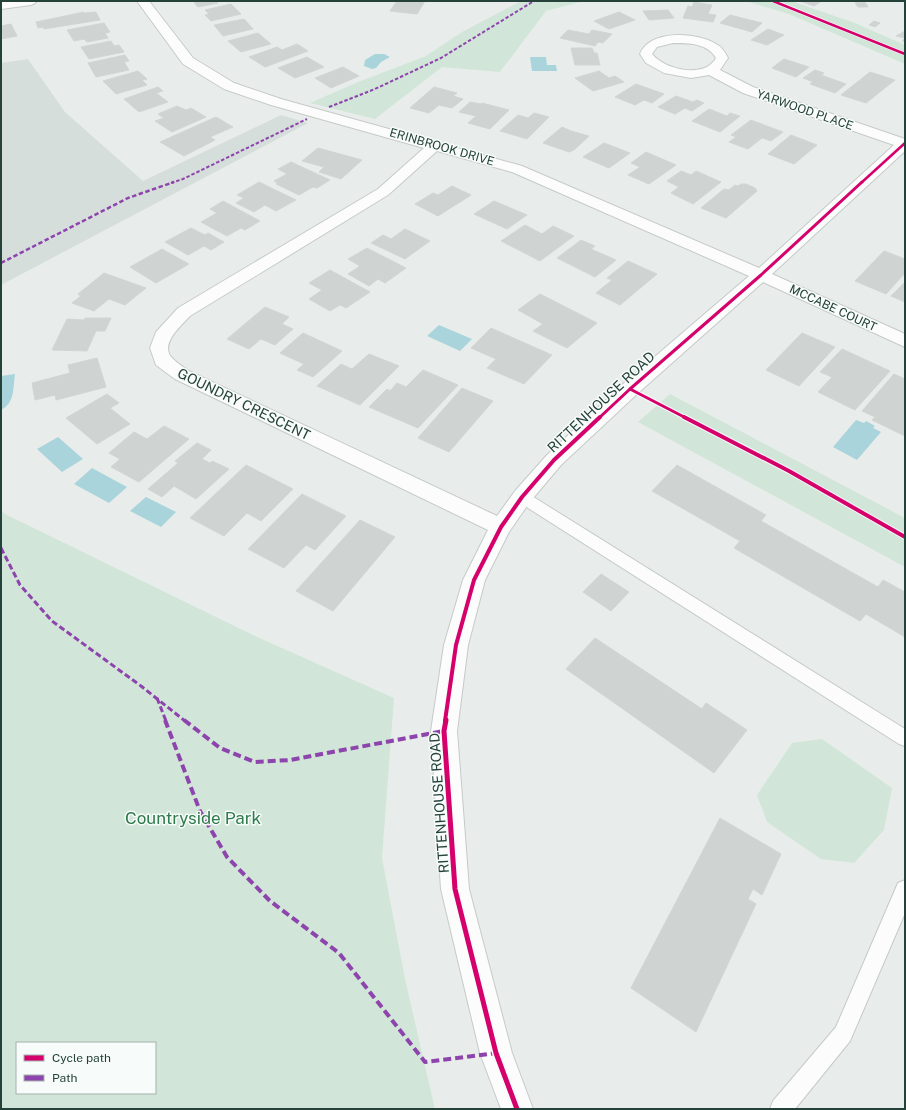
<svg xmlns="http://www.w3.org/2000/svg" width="906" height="1110" font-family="'Public Sans',sans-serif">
  <rect width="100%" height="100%" fill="#e8edeb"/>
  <!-- built -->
  <polygon fill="#d6dedb" points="28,59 65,112 143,181 281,115 308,123 1,285 1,63"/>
  <!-- green -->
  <g fill="#d1e6d8" fill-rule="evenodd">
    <polygon points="521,1 584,1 546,11 500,72 442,67 375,119 310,103 358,82 426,56 462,32"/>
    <polygon points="745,1 791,1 855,23 905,45 905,64 789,14"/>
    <polygon points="670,394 905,518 905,567 638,422"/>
    <path d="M1 510 5 514 255 636 394 698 382 858 405 979 435 1109H1ZM17 1043H155V1093H17Z"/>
    <polygon points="822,739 892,788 884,830 854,863 821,859 767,822 757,795 792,743"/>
  </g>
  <!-- water -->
  <g fill="#a9d4db">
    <polygon points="375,54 384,54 390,57 381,62 376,68 372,69 364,66 365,60"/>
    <polygon points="530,57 546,57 547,65 556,65 557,71 532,71"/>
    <polygon points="439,325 472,339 460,351 427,336"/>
    <path d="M15 374C13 388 15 403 1 410V376Z"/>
    <polygon points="856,420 864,423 866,421 875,426 873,428 881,432 857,460 833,447"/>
    <polygon points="58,437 83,459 62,472 37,449"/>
    <polygon points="92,468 127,487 109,503 74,484"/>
    <polygon points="146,497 176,512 161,527 130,511"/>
  </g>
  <!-- building -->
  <g fill="#cfd4d2" stroke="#d1d6d4">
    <polygon points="193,1 216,1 218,3 198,7"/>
    <polygon points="397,1 425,1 417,14 390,11"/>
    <polygon points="800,1 822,1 814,6"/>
    <polygon points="694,2 712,5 708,14 716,15 713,22 683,18 688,6 692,7"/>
    <polygon points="865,2 868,7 858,7 855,3"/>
    <polygon points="231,4 241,14 211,21 205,15 209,14 205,10"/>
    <polygon points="668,10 674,18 649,20 643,11"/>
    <polygon points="84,12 84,13 96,12 100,20 44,29 43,27 38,28 36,22"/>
    <polygon points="619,12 635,20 609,29 594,21"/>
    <polygon points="730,15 762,23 752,32 720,23"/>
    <polygon points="244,19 253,29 223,36 214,25"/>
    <polygon points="874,21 880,23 875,27 869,25"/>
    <polygon points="104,23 110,32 105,33 108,38 87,42 84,39 74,41 67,30"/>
    <polygon points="11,24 17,36 1,39 1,26"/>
    <polygon points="768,29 784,35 767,45 751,40"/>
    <polygon points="568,30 589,34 592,30 612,34 603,43 598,42 595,46 560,38"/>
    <polygon points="905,31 905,42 902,41 905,38 896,36"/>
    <polygon points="258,33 271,44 241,52 228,41"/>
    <polygon points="111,41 114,46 119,45 124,52 89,59 81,47"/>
    <polygon points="297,44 308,51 265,67 249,57 277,47 282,50"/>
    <polygon points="571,48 592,48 594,53 597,53 600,65 575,65"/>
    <polygon points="125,55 129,61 124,62 129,70 96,77 88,63"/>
    <polygon points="307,57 324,67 295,78 278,68"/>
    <polygon points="784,59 809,67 796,77 772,68"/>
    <polygon points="343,67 359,76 331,88 315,78"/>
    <polygon points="815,70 824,73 821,75 846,84 835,93 810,84 813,82 803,78"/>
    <polygon points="138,71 147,79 142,80 147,85 116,94 103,81"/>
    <polygon points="599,71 609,78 615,76 624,82 593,91 575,78"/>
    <polygon points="870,72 895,80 866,103 841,95"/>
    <polygon points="636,84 664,94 652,103 644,100 635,105 615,97"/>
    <polygon points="158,87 163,91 156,93 168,102 139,112 124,99"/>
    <polygon points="434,87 457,93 453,96 463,99 452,108 439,105 429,113 410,108"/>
    <polygon points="676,96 693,102 697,100 704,103 692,111 685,108 675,114 658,107"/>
    <polygon points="470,102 481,104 482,103 509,110 490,129 468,123 476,116 459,112"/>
    <polygon points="177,106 186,110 191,108 206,117 172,132 155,121 164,118 158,114"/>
    <polygon points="709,109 727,116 730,113 740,116 720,132 692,121"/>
    <polygon points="534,113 549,117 527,139 500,131 518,115 528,118"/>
    <polygon points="216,117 233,127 210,137 215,140 184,156 160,142"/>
    <polygon points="751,120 783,132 771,141 762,138 748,149 729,142 736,137 731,135"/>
    <polygon points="562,127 571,131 589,136 574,150 569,152 543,143"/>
    <polygon points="791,135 817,145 794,164 768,154"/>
    <polygon points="604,143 630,153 609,168 583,157"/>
    <polygon points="318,148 362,160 341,179 319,172 324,167 302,161"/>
    <polygon points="646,152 676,165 649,184 628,175 640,167 631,163"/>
    <polygon points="291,162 330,180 317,188 313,187 299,195 276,184 278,183 274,181 287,174 278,169"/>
    <polygon points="681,171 691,175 696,171 721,182 693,204 671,193 679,187 667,181"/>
    <polygon points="259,182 296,200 276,211 265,205 254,212 236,203 244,198 237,195"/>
    <polygon points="741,184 746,184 755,188 757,191 726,218 701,208 724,189 729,190 735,185 738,186"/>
    <polygon points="452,186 471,195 438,216 415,204 433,193 438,195"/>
    <polygon points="223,201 260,221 245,230 241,228 227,236 201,222 217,213 210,209"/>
    <polygon points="494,201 527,215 507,229 474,214"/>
    <polygon points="525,225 542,234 553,226 574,236 540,261 501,241"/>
    <polygon points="191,228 205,235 208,233 224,242 211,250 204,246 188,255 165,242"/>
    <polygon points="405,229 430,241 405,259 371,243 383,235 391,239"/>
    <polygon points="581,240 595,246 591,249 616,260 595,277 557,258"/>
    <polygon points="367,248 406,268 385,283 378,279 369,286 348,274 360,266 348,259"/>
    <polygon points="162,249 189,264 156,283 130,267"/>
    <polygon points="884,251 905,259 905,273 886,294 855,281"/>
    <polygon points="628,261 657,274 620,305 596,293 612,280 607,278"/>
    <polygon points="330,270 370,292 346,308 340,305 330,311 309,299 322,290 309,283"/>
    <polygon points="104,273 146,288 125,305 109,299 94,311 72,303 81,296 78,294"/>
    <polygon points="905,282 905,302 891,296"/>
    <polygon points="540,294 597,323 567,348 533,331 543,324 518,310"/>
    <polygon points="265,307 289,317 282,324 293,329 275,345 261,339 249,349 227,339"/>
    <polygon points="85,318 111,318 105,331 96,331 87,351 52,350 67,319 84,320"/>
    <polygon points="491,328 552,355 524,384 487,368 496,359 471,348"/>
    <polygon points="303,333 342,351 313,377 297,370 304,364 280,353"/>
    <polygon points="802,333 835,347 799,386 766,370"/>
    <polygon points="842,349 890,371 855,410 818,392 832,377 820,372"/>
    <polygon points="369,354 399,366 360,405 317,386 341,364 352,369"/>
    <polygon points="97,358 106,387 56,400 55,395 35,400 32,383 70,373 68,365"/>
    <polygon points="423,370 458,385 418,428 369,407 387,389 390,391 397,383 406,387"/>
    <polygon points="894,374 905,379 905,436 872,420 875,417 862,411"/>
    <polygon points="462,388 493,401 449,452 418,438"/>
    <polygon points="107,394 119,403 110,408 130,424 97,444 66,418"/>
    <polygon points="164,426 189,439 139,482 111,467 120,459 109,453 134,432 147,439"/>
    <polygon points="197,443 211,450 202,459 210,463 212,461 229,469 196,499 174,486 162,497 148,489 178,463 175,461"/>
    <polygon points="246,465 293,489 261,521 247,513 224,536 190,518"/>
    <polygon points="677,465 766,515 761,521 878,587 883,580 905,592 905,637 866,614 860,621 734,548 740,541 652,491"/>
    <polygon points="302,494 346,516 315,550 306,545 284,568 248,549"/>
    <polygon points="360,520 395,537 333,611 296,591"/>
    <polygon points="601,574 629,592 611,611 583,592"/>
    <polygon points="595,638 702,709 706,703 747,730 714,773 566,669"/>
    <polygon points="720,818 781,854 762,895 753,889 748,899 756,904 696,1032 631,988"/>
  </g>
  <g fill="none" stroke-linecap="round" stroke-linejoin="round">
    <!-- lane casing -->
    <g stroke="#c5cac8" stroke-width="2">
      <g id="lane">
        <polygon points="522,492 527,493 905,729 905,746 899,744 517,501 515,497 517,493"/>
        <polygon points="905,880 905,913 850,1041 795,1109 770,1109 773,1101 836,1027 898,883"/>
      </g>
    </g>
    <!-- street casing -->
    <g stroke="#c5cac8" stroke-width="2">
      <g id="street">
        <polygon points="1,1 37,1 35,3 31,5 1,9"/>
        <path d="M137 1H149L193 58 234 83 281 99 522 166 759 268 894 145 743 93 709 75 691 78 664 73 646 63 640 54C650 29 697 32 716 44 722 47 725 52 728 58L720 70 753 87 905 139V151L772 274 905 334V347L763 282 637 394 561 465 529 503 509 532 485 580 468 645 457 731 469 889 512 1053 533 1109H501L480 1053 441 889 431 731 444 645 463 580 488 530 175 379 156 365 150 348 156 332 178 308 378 189 424 148 271 105 224 89 183 64ZM673 43C689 43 707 43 716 58 705 79 665 70 652 54L657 47ZM437 151 512 172 749 276 623 384 547 455 515 491 497 516 189 371C183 367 177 363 173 359 158 345 181 326 190 316L388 195Z"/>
      </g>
    </g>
    <!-- lane -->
    <use href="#lane" fill="#fcfcfc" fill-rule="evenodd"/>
    <!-- street -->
    <use href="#street" fill="#fcfcfc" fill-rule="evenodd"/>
    <!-- quiet-far3 -->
    <g stroke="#8e44ad" stroke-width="2" stroke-dasharray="3.5 2" stroke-linecap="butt">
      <polyline points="329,107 375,89 441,58 534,1"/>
      <polyline points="171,183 183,179 307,119"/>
    </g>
    <!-- quiet-far2 -->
    <polyline stroke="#8e44ad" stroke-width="2.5" stroke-dasharray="4.5 2.5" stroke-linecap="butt" points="1,263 128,198 174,182"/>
    <!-- quiet-far1 -->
    <g stroke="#8e44ad" stroke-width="3" stroke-dasharray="6 3" stroke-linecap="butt">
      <polyline points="1,548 20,585 52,621 141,686 185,721"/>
      <polyline points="157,698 166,721"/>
    </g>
    <!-- quiet -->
    <g stroke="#8e44ad" stroke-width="4" stroke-dasharray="8 4" stroke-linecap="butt">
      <polyline points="165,720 200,811 227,857 270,901 339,953 425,1062 496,1053"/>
      <polyline points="184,720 220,748 255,762 290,760 444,731"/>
    </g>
    <!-- cycleway-far3 casing -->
    <g stroke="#f7fbf9" stroke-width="4">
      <g id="cycleway-far3">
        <polyline points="773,1 905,54"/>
        <polyline points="861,183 905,143"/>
      </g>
    </g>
    <!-- cycleway-far2 casing -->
    <g stroke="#f7fbf9" stroke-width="5">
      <g id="cycleway-far2">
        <polyline points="630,389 686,418"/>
        <polyline points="599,418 630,389 761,275 862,182"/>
      </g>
    </g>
    <!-- cycleway-far1 casing -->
    <g stroke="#f7fbf9" stroke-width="6">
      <g id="cycleway-far1">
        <polyline points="684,417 789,471 905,537"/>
        <polyline points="445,721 456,645 474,580 501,527 522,497 554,460 600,417"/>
      </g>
    </g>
    <!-- cycleway casing -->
    <g stroke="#f7fbf9" stroke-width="8">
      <polyline id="cycleway" points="446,720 444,731 455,889 496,1053 517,1109"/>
    </g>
    <!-- cycleway-far3 -->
    <use href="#cycleway-far3" stroke="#d6006c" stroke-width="2.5"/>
    <!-- cycleway-far2 -->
    <use href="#cycleway-far2" stroke="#d6006c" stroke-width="3"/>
    <!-- cycleway-far1 -->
    <use href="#cycleway-far1" stroke="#d6006c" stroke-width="4"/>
    <!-- cycleway -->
    <use href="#cycleway" stroke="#d6006c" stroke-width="5"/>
  </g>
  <g text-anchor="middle" stroke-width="3" stroke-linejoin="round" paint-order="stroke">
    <!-- far-street labels -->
    <g font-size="12" fill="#24423a" stroke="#f7fbf9">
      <text transform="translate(805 110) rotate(19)" y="4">YARWOOD PLACE</text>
      <text transform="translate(442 147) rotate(16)" y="4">ERINBROOK DRIVE</text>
      <text transform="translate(833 308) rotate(25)" y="4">MCCABE COURT</text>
    </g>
    <!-- street labels -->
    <g font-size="14" fill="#24423a" stroke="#f7fbf9">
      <text transform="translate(601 402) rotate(-43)" y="5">RITTENHOUSE ROAD</text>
      <text transform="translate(244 404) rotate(26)" y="5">GOUNDRY CRESCENT</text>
      <text transform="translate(439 803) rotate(-94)" y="5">RITTENHOUSE ROAD</text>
    </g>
    <!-- near-park labels -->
    <g font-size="17" fill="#2d7a4b" stroke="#f7fbf9">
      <text x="193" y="824">Countryside Park</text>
    </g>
  </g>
  <!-- border -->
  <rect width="906" height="1110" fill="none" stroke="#24423a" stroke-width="4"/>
  <!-- legend -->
  <rect x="16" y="1042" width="140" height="52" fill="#f7fbf9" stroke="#a3b1ad"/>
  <rect x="24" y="1055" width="20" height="6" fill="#d6006c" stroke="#a3b1ad"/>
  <text x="52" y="1062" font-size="12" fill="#24423a">Cycle path</text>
  <rect x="24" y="1075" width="20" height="6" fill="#8e44ad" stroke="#a3b1ad"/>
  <text x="52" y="1082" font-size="12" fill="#24423a">Path</text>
</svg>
